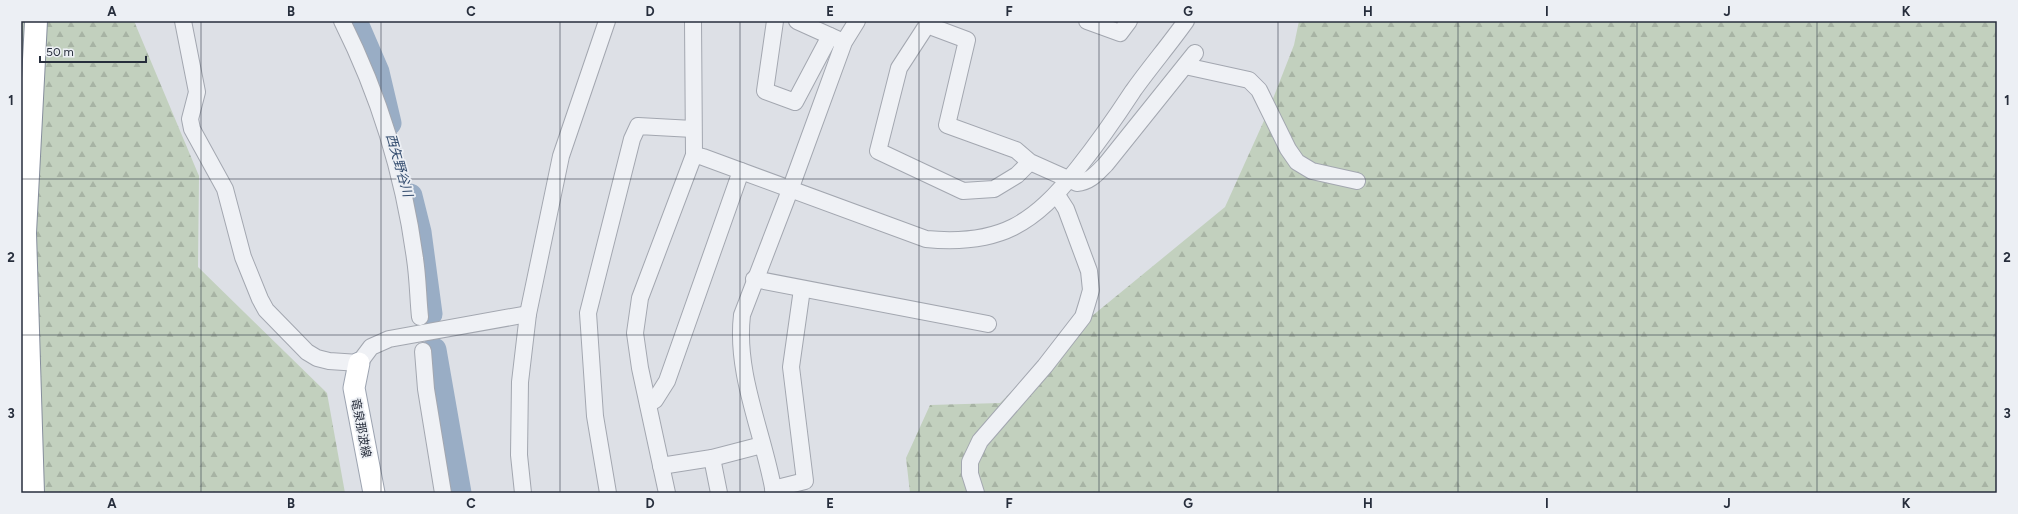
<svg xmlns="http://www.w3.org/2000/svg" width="2018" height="514" font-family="Figtree,'Noto Sans JP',sans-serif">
  <defs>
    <pattern id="forest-firs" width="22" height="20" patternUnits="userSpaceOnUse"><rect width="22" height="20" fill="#c2d0be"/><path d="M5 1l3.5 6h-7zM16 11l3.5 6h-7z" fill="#a7b3a4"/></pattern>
  </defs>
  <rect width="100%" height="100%" fill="#dde0e6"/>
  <!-- forest -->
  <g fill="url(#forest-firs)">
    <polygon points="21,21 134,21 199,176 198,267 327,393 345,493 21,493"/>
    <polygon points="1299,21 1997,21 1997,493 910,493 906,458 930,405 1000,403 1070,334 1225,207 1267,114 1294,45"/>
  </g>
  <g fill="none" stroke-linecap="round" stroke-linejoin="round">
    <!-- river -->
    <g stroke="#99adc5" stroke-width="25">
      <polyline points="355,21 377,72 389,123"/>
      <polyline points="410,196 419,232 430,314"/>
      <polyline points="434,350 459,493"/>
    </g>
    <!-- minor casing -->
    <g stroke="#a3a7b0" stroke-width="18">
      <g id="minor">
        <polyline points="183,21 197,92 190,119 192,129 225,189 243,257 260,299 266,310 307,352 317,358 329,361 359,363 371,347 389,339 528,314"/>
        <path d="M342 21C379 95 404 177 415 259 418 278 418 298 420 317"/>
        <polyline points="775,21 765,91 795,102 830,36"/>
        <polyline points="797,21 839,40"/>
        <polyline points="1087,21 1120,33 1129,21"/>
        <polyline points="1185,66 1249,80 1259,90 1288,149 1297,162 1312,171 1357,181"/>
        <path d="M694 155 703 157 926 239C1000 246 1034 224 1078 168 1098 143 1116 117 1133 91 1150 67 1169 45 1186 21"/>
        <path d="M1030 162 1017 175 994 189 963 191 878 151 899 68 927 25 967 40 947 125 1016 150 1030 162 1077 183C1090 182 1097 173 1106 164L1195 53"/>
        <polyline points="754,279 988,324"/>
        <polyline points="423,351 426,389 443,493"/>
        <polyline points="648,404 655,400 667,381 741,171"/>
        <polyline points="712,458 719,493"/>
        <polyline points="661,466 712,458 762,445"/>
        <polyline points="773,489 805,481 791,367 802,289"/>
        <polyline points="523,493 519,455 520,382 528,314 561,156 607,21"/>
        <polyline points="608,493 595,416 588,313 632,139 638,126 693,129"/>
        <polyline points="667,493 640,368 635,333 640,298 694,155 693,21"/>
        <path d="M774 493C764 434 735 375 742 315L790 190 844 42 857 21"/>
        <polyline points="976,493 970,474 970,462 980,441 1045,366 1083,317 1087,304 1091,290 1089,271 1066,209 1057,195"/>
      </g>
    </g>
    <!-- major casing -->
    <g stroke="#9da4b1" stroke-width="23">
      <polyline id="major" points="359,363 354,388 374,493"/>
    </g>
    <!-- highway casing -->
    <g stroke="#858d9c" stroke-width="24">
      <polyline id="highway" points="33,493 25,233 36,21"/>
    </g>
    <!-- minor -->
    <use href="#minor" stroke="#eff1f5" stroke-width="16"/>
    <!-- major -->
    <use href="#major" stroke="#fff" stroke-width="21"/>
    <!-- highway -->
    <use href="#highway" stroke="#fff" stroke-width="22"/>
  </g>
  <!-- grid -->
  <path fill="none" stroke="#272e3c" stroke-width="1" stroke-opacity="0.55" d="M201 21V493M381 21V493M560 21V493M740 21V493M919 21V493M1099 21V493M1278 21V493M1458 21V493M1637 21V493M1817 21V493M21 179H1997M21 335H1997"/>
  <g text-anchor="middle" stroke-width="3.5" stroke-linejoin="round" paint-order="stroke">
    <!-- street labels -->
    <g font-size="12" fill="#272e3c" stroke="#eceff4">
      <text transform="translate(361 428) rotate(79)" y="4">竜泉那波線</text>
    </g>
    <!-- water labels -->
    <g font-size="13" font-style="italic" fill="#334c6e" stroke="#eceff4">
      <text transform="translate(400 165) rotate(74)" y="5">西矢野谷川</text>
    </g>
  </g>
  <!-- border -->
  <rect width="2018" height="514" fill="none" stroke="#eceff4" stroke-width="44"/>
  <!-- scale -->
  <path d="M40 56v6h106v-6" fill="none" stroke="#272e3c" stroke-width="2"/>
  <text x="46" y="56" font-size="12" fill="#272e3c" stroke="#eceff4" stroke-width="3" paint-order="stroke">50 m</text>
  <rect x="22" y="22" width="1974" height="470" fill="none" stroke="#272e3c" stroke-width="1.5"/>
  <g font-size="13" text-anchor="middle" font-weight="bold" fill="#272e3c">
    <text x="112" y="16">A</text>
    <text x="291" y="16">B</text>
    <text x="471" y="16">C</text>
    <text x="650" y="16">D</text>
    <text x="830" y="16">E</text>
    <text x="1009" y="16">F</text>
    <text x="1188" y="16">G</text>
    <text x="1368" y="16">H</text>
    <text x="1547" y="16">I</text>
    <text x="1727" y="16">J</text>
    <text x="1906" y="16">K</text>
    <text x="11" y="105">1</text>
    <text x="2007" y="105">1</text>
    <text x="11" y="262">2</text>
    <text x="2007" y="262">2</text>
    <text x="11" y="418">3</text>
    <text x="2007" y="418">3</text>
    <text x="112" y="508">A</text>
    <text x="291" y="508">B</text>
    <text x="471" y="508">C</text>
    <text x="650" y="508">D</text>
    <text x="830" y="508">E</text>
    <text x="1009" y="508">F</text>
    <text x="1188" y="508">G</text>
    <text x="1368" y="508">H</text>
    <text x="1547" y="508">I</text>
    <text x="1727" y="508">J</text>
    <text x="1906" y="508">K</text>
  </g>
</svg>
